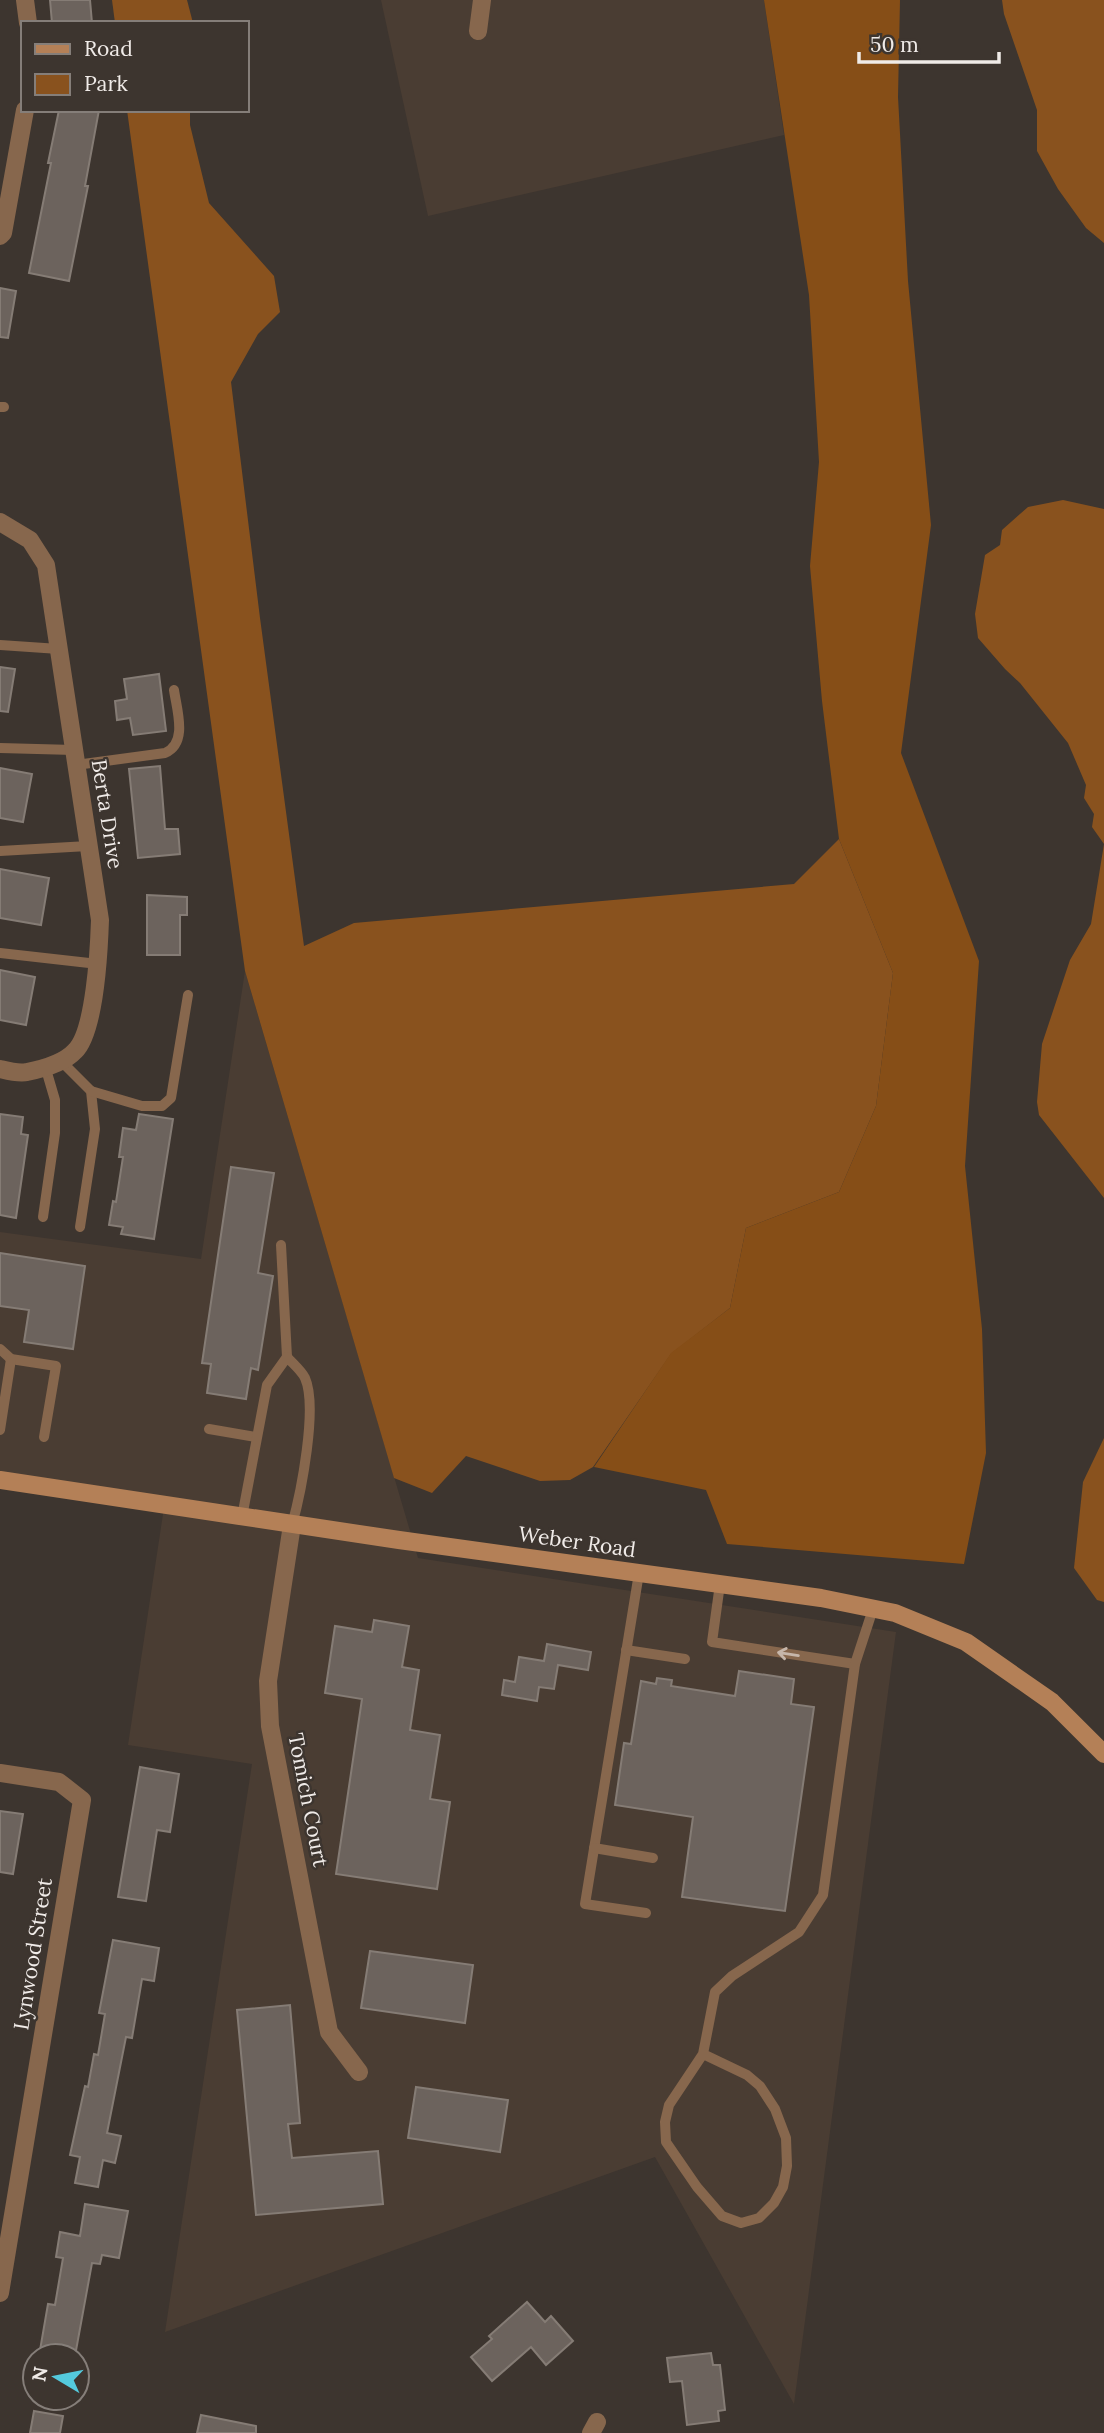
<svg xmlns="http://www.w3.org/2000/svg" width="1104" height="2433" font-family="Lora,serif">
  <rect width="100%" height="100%" fill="#3d352f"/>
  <!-- built -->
  <g fill="#4a3d33">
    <polygon points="381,0 764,0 784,135 428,216"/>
    <polygon points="245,971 418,1558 896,1632 794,2404 655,2157 165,2332 252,1764 128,1745 165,1501 0,1477 0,1232 201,1259"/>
  </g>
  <!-- green -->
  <g fill="#89521e">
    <polygon points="112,0 187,0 193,23 115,23"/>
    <polygon points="1002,0 1104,0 1104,243 1086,228 1058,189 1037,151 1037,110 1004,14"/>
    <polygon points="127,110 190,110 190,125 209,203 274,276 280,312 258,334 231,382 260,618 304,946 354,923 794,884 839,839 893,973 876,1106 839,1192 746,1228 730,1308 671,1354 593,1467 570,1480 540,1481 466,1456 432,1493 394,1478 245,971"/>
    <polygon points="1063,500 1104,509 1104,1198 1039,1115 1037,1102 1042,1044 1070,960 1091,924 1104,844 1092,827 1094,814 1084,798 1086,785 1068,743 1020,683 1005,669 978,638 975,614 985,555 1000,545 1002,530 1028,507"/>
    <polygon points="1104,1438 1104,1602 1097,1600 1074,1568 1083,1482"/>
  </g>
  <!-- forest -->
  <polygon fill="#864e17" points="764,0 900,0 898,97 908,281 931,525 901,753 979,961 965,1166 982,1329 986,1453 964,1564 727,1544 706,1490 594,1467 671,1353 730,1308 746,1228 839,1192 876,1106 893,973 839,839 822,701 810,566 819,462 809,295"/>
  <!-- building -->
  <g fill="#6c635d" stroke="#857c75" stroke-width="2">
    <polygon points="50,0 90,0 92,23 52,23"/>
    <polygon points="59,110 99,110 85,186 88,186 69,281 29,273 51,163 48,163"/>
    <polygon points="0,288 16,291 8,338 0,337"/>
    <polygon points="0,667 15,669 8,712 0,711"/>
    <polygon points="159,674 166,731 133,735 130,718 117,720 115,701 127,699 124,679"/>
    <polygon points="160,766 165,829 178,829 180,854 138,858 129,769"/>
    <polygon points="0,768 32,774 23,822 0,818"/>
    <polygon points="0,869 49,878 41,925 0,918"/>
    <polygon points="147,895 187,897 187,915 180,915 180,955 147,955"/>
    <polygon points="0,970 35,977 26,1025 0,1020"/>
    <polygon points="0,1114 23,1117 21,1134 28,1135 16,1218 0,1215"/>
    <polygon points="139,1114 173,1119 154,1239 121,1234 123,1227 109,1225 113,1201 116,1202 123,1157 119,1157 123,1128 136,1130"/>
    <polygon points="231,1167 274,1173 258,1273 273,1276 258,1370 251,1368 246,1399 207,1393 211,1364 202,1363"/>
    <polygon points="0,1253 85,1266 73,1349 24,1342 29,1310 0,1306"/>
    <polygon points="374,1620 409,1626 402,1667 419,1670 410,1730 440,1735 430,1799 450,1802 437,1889 336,1874 362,1699 325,1693 335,1626 372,1632"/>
    <polygon points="547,1644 591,1652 588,1670 558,1665 554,1689 539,1687 537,1701 502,1695 504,1680 515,1682 519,1657 544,1661"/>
    <polygon points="739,1671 794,1679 791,1704 814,1707 785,1911 682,1897 693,1817 615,1805 624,1743 631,1744 641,1681 656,1684 657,1678 672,1680 671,1686 735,1696"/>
    <polygon points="140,1767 179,1774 170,1832 157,1830 146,1901 118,1897"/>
    <polygon points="0,1811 23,1814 13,1874 0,1872"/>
    <polygon points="113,1940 159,1948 154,1981 142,1979 132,2038 126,2037 107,2133 121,2136 115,2163 103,2160 98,2187 75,2183 80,2157 70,2155 85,2086 88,2087 94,2054 98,2055 105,2014 99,2013"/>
    <polygon points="370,1951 473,1965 465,2023 361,2008"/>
    <polygon points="290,2005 300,2123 288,2124 292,2158 378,2151 383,2204 256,2215 237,2010"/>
    <polygon points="416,2087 508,2100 500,2152 408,2138"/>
    <polygon points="85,2204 128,2211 119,2258 102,2255 100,2264 92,2263 75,2356 39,2356 48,2304 55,2305 63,2258 56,2257 60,2232 80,2236"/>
    <polygon points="527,2302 545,2322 551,2316 573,2341 546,2365 531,2347 492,2381 471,2357 492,2339 489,2336"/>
    <polygon points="711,2353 713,2365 720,2365 725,2410 718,2411 719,2421 687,2425 682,2381 670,2382 667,2358"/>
    <polygon points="34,2411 63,2416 60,2433 30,2433"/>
    <polygon points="201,2415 256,2426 256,2433 197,2433"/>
  </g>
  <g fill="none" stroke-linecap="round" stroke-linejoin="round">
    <!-- service -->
    <g stroke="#87674d" stroke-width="10">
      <polyline points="0,407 4,407"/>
      <polyline points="0,645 59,649"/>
      <polyline points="0,748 74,750"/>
      <path d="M76 765 165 753C188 743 177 711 174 690"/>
      <polyline points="0,851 88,846"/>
      <polyline points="0,953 98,964"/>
      <polyline points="61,1061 91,1091 95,1129 80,1227"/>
      <polyline points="91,1091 142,1106 162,1106 171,1098 188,995"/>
      <polyline points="43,1217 55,1133 55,1100 45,1066"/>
      <polyline points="281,1245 287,1357"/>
      <polyline points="0,1349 11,1359 56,1366 44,1437"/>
      <polyline points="209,1429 256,1437"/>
      <polyline points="0,1430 11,1359"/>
      <path d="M242 1517 267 1385 287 1357C292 1363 301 1370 305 1378 318 1407 301 1493 292 1525"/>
      <polyline points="639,1573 585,1904 646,1913"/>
      <polyline points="720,1584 712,1642 855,1664"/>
      <polyline points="626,1650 685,1659"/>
      <polyline points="594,1848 653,1858"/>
      <polyline points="703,2054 747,2075 760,2086 775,2109 786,2138 787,2166 783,2187 774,2203 759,2218 741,2223 722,2216 697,2187 666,2142 665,2122 669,2105 703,2054 715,1992 732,1976 799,1932 823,1895 855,1664 873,1609"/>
    </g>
    <!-- minor -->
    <g stroke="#87674d" stroke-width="18">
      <polyline points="25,0 28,23"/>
      <polyline points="478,31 482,0"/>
      <polyline points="0,236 3,233 25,110"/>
      <path d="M0 522 30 540 46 565 100 920C99 949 95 1032 75 1051 64 1063 42 1069 27 1072 19 1074 8 1071 0 1069"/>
      <polyline points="292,1525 268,1681 270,1726 329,2032 359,2072"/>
      <polyline points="0,1773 59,1782 82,1800 0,2293"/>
      <polyline points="591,2433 597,2422"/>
    </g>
    <!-- secondary -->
    <polyline stroke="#b48057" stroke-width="18" points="0,1480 399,1540 821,1598 895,1613 966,1642 1052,1702 1104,1754"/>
  </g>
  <!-- one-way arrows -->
  <defs><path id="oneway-shaft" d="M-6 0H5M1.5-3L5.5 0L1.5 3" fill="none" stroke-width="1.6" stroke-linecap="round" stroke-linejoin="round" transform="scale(1.75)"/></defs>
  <use stroke="#c6b6aa" href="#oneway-shaft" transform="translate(788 1654) rotate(-171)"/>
  <g text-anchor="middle" stroke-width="5" stroke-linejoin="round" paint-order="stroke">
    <!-- street labels -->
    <g font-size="21" fill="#f0ebe8" stroke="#3d352f">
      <text transform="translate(107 814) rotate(81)" y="7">Berta Drive</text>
      <text transform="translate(577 1542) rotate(8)" y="7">Weber Road</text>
      <text transform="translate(308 1800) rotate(79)" y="7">Tomich Court</text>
      <text transform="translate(33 1954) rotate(-81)" y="7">Lynwood Street</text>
    </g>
  </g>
  <!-- legend -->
  <rect x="21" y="21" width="228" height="91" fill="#3d352f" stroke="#857e79" stroke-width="2"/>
  <rect x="35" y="44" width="35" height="10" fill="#b48057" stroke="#857e79" stroke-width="2"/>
  <text x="84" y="56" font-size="21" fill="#f0ebe8">Road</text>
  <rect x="35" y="74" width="35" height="21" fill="#89521e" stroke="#857e79" stroke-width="2"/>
  <text x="84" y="91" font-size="21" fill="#f0ebe8">Park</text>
  <!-- north arrow -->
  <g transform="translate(56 2377) rotate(280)"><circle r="33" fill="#3d352f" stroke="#857e79" stroke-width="2"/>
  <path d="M0-5L12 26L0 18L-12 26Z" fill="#54cadd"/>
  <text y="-10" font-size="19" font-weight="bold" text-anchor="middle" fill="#f0ebe8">N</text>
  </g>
  <!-- scale -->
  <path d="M859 52v10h140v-10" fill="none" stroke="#f0ebe8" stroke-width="3.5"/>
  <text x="870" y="52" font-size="21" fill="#f0ebe8" stroke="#3d352f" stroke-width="5" paint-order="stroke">50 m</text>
</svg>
